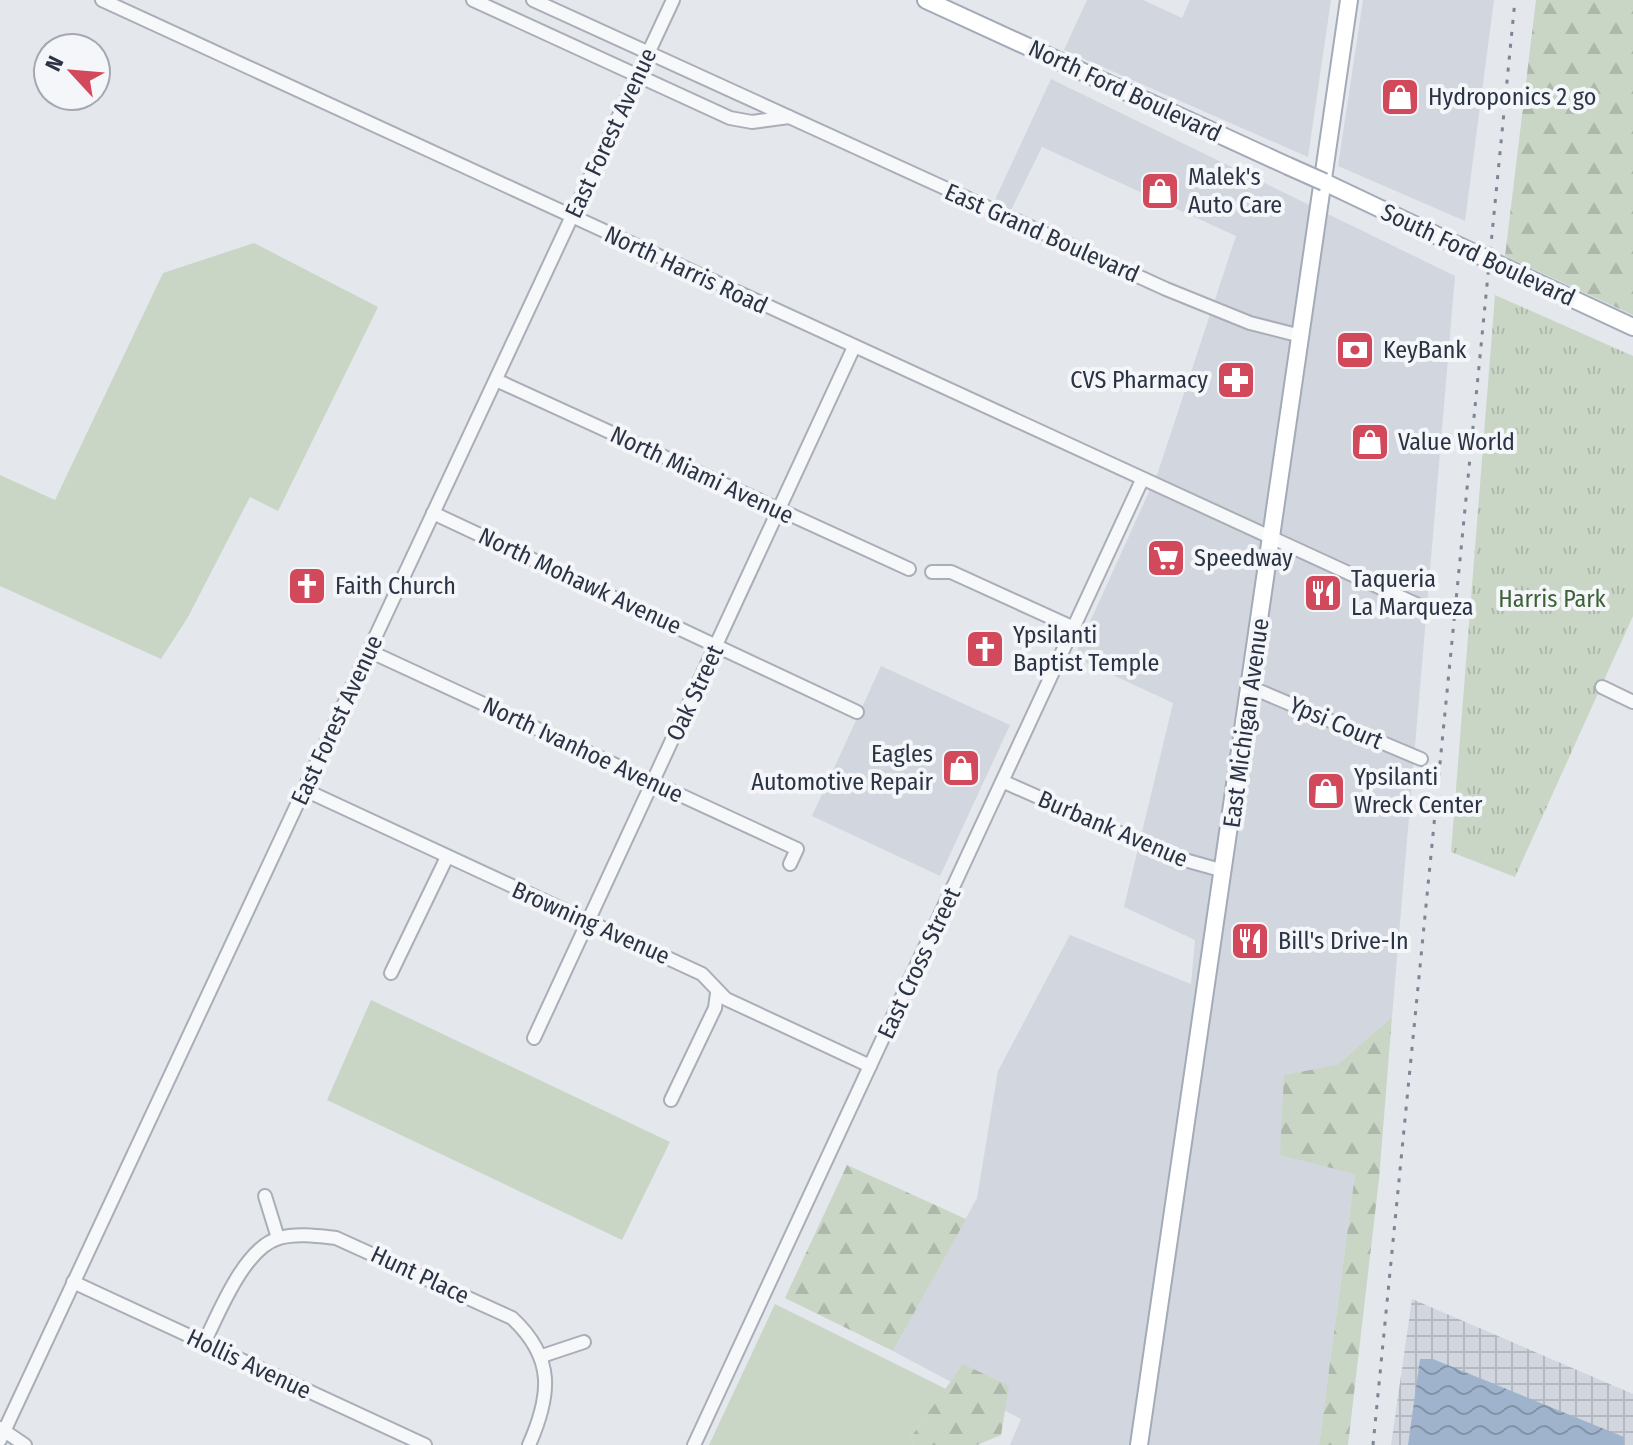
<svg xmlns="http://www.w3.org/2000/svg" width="1633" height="1445" font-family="'Fira Sans Condensed',sans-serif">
  <defs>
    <pattern id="industrial-grid" width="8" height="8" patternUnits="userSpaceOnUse" patternTransform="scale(2)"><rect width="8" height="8" fill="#d2d6de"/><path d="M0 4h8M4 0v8" fill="none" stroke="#b4b8c0"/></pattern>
    <pattern id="forest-firs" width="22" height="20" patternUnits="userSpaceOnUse" patternTransform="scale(2)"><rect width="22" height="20" fill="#c9d6c5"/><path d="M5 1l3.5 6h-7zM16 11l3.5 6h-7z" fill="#adb8ab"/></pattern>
    <pattern id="park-tufts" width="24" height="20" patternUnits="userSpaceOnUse" patternTransform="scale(2)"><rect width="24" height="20" fill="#c9d6c5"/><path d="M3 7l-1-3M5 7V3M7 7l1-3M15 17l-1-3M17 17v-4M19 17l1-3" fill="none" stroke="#adb8ab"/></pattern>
    <pattern id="water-waves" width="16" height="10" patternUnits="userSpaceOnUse" patternTransform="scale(2)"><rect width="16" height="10" fill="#9fb4cc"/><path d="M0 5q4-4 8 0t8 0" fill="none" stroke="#8293a7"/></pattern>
  </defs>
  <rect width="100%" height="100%" fill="#e4e7ec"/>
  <!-- built -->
  <g fill="#d2d6de">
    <polygon points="1087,0 1143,0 1182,18 1190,0 1331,0 1308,157 1064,50"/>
    <polygon points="1363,0 1494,0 1465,221 1338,166"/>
    <polygon points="1051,79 1455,276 1392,1017 1337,1065 1355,1173 1319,1445 1010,1445 1021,1419 893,1351 977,1198 998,1071 1070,935 1191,984 1195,940 1124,907 1173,703 1074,657 1158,472 1236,236 1042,147 1010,212 993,204"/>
    <polygon points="881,666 1010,725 940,876 812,816"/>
  </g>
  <!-- industrial -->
  <polygon fill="url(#industrial-grid)" points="1412,1299 1633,1394 1633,1445 1391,1445"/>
  <!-- green -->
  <g fill="#c9d6c5">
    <polygon points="254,243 378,307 278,511 250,497 188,617 161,659 0,586 0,475 55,500 163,273"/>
    <polygon points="371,1000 670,1142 622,1240 327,1100"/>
    <polygon points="775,1304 946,1389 911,1437 914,1445 709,1445"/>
  </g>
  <!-- forest -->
  <g fill="url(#forest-firs)">
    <polygon points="1536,0 1633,0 1633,315 1505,256"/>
    <polygon points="1392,1017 1379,1179 1348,1445 1319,1445 1355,1174 1280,1155 1284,1075 1337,1065"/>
    <polygon points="847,1165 966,1219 893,1351 785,1298"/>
    <polygon points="963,1364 1009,1386 1001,1435 977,1445 914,1445 911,1437"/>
  </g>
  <!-- park -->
  <polygon fill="url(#park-tufts)" points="1495,295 1633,356 1633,616 1515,877 1451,852"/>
  <!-- water -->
  <polygon fill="url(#water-waves)" points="1420,1359 1433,1359 1624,1437 1624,1445 1408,1445"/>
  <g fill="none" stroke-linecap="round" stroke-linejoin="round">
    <!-- minor casing -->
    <g stroke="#a9aeb7" stroke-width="16">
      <g id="minor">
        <polyline points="102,0 1418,605"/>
        <polyline points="473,0 730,118 752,122 789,117"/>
        <polyline points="533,0 1166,289 1250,323 1301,336"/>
        <polyline points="496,380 909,569"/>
        <polyline points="433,513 857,712"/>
        <polyline points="932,572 951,572 1074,628"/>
        <polyline points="369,651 797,849 790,864"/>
        <polyline points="1250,687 1421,759"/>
        <polyline points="1602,687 1633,702"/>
        <polyline points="1004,782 1174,857 1224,871"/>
        <polyline points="305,790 702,974 726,999 870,1066"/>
        <polyline points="391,973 447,857"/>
        <polyline points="534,1038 854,347"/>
        <polyline points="671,1100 715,1008 717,993"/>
        <polyline points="265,1196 278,1238"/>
        <polyline points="73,1282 425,1445"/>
        <path d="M204 1343C219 1313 244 1248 279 1238 297 1233 318 1236 336 1238L512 1318C555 1358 551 1395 529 1445"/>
        <polyline points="542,1356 584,1342"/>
        <polyline points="0,1428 25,1445"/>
        <polyline points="0,1440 673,0"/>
        <polyline points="694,1445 1142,480"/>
      </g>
    </g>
    <!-- major casing -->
    <g stroke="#a3abb8" stroke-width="20">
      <g id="major">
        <polyline points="926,0 1288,166"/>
        <polyline points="1324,182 1442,238"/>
        <polyline points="1532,280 1633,327"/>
        <polyline points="1139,1445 1349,0"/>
      </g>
    </g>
    <!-- minor -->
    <use href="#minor" stroke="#f7f8fa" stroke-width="12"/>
    <!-- major -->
    <use href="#major" stroke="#fff" stroke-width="16"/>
    <!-- rail -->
    <polyline stroke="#7d8696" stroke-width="3" stroke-dasharray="4 8" stroke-linecap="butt" points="1373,1445 1515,0"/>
    <!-- major-bridge casing -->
    <g stroke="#a3abb8" stroke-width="20" stroke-linecap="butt">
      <g id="major-bridge">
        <polyline points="1288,166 1324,182"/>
        <polyline points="1442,238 1532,280"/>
      </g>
    </g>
    <!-- major-bridge -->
    <use href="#major-bridge" stroke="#fff" stroke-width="16"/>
  </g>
  <!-- icons -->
  <defs>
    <g id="shop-square" transform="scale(2)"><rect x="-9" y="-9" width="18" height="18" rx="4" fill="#d1495b" stroke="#f4f6f9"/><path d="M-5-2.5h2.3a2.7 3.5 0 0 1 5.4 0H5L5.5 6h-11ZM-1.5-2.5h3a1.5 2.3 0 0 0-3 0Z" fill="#fff"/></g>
    <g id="bank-square" transform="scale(2)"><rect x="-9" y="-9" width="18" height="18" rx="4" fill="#d1495b" stroke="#f4f6f9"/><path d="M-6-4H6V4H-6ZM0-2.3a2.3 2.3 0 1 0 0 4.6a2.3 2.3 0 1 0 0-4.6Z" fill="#fff"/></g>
    <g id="pharmacy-square" transform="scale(2)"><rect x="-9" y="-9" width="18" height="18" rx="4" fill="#d1495b" stroke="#f4f6f9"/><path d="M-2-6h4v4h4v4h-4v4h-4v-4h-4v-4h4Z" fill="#fff"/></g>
    <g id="supermarket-square" transform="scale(2)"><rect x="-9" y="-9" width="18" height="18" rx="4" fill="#d1495b" stroke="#f4f6f9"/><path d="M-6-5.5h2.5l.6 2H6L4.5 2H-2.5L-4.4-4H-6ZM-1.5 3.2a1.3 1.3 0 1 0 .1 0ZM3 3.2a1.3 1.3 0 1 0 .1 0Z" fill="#fff"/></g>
    <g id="church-square" transform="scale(2)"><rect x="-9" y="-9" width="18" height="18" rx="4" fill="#d1495b" stroke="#f4f6f9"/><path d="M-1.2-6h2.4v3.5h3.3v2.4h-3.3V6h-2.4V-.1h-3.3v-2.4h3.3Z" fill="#fff"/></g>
    <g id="restaurant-square" transform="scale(2)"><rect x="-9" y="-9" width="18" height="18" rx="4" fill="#d1495b" stroke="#f4f6f9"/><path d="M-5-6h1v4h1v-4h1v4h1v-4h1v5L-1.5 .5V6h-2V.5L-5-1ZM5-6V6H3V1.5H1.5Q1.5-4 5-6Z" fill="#fff"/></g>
  </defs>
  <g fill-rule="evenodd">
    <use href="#shop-square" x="1400" y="97"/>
    <use href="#shop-square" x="1160" y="191"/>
    <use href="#bank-square" x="1355" y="350"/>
    <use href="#pharmacy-square" x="1236" y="380"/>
    <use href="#shop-square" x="1370" y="442"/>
    <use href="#supermarket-square" x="1166" y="558"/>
    <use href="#church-square" x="307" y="586"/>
    <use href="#restaurant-square" x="1323" y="593"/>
    <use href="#church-square" x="985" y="649"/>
    <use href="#shop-square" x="961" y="768"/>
    <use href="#shop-square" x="1326" y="791"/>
    <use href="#restaurant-square" x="1250" y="941"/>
  </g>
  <g text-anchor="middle" stroke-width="8" stroke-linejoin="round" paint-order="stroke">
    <!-- street labels -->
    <g font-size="24" fill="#2b3445" stroke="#f4f6f9">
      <text transform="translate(1125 91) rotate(25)" y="8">North Ford Boulevard</text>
      <text transform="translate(611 133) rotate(-65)" y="8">East Forest Avenue</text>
      <text transform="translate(1042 233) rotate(24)" y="8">East Grand Boulevard</text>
      <text transform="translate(1478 255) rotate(25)" y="8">South Ford Boulevard</text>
      <text transform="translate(686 270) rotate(25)" y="8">North Harris Road</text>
      <text transform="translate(702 475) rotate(25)" y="8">North Miami Avenue</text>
      <text transform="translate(580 581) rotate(25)" y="8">North Mohawk Avenue</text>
      <text transform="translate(695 693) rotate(-65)" y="8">Oak Street</text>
      <text transform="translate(337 720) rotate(-65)" y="8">East Forest Avenue</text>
      <text transform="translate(1246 723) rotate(-82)" y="8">East Michigan Avenue</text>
      <text transform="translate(1336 723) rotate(23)" y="8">Ypsi Court</text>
      <text transform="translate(583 750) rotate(25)" y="8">North Ivanhoe Avenue</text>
      <text transform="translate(1113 829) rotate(23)" y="8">Burbank Avenue</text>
      <text transform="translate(591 923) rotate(24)" y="8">Browning Avenue</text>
      <text transform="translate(919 963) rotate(-65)" y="8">East Cross Street</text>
      <text transform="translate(420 1275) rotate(25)" y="8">Hunt Place</text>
      <text transform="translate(249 1364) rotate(25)" y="8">Hollis Avenue</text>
    </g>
    <!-- poi labels -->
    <g font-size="24" fill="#2b3445" stroke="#f4f6f9" text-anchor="start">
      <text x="1428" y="105">Hydroponics 2 go</text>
      <text x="1188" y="185">Malek's<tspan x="1188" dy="28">Auto Care</tspan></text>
      <text x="1383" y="358">KeyBank</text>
      <text x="1208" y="388" text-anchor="end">CVS Pharmacy</text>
      <text x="1398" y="450">Value World</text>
      <text x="1194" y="566">Speedway</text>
      <text x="1351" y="587">Taqueria<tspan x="1351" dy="28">La Marqueza</tspan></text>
      <text x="335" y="594">Faith Church</text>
      <text x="1013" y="643">Ypsilanti<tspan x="1013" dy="28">Baptist Temple</tspan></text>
      <text x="933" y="762" text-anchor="end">Eagles<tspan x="933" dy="28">Automotive Repair</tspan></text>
      <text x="1354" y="785">Ypsilanti<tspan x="1354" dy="28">Wreck Center</tspan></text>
      <text x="1278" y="949">Bill's Drive-In</text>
    </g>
    <!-- park labels -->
    <g font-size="24" fill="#3f6138" stroke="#f4f6f9">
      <text x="1552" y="607">Harris Park</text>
    </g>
  </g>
  <!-- north arrow -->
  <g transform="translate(72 72) rotate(296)"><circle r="38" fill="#f4f6f9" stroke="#a4a8b1" stroke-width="2"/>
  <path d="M0-6L14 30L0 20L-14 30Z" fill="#d1495b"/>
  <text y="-12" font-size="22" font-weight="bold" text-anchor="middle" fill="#2b3445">N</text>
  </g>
</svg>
